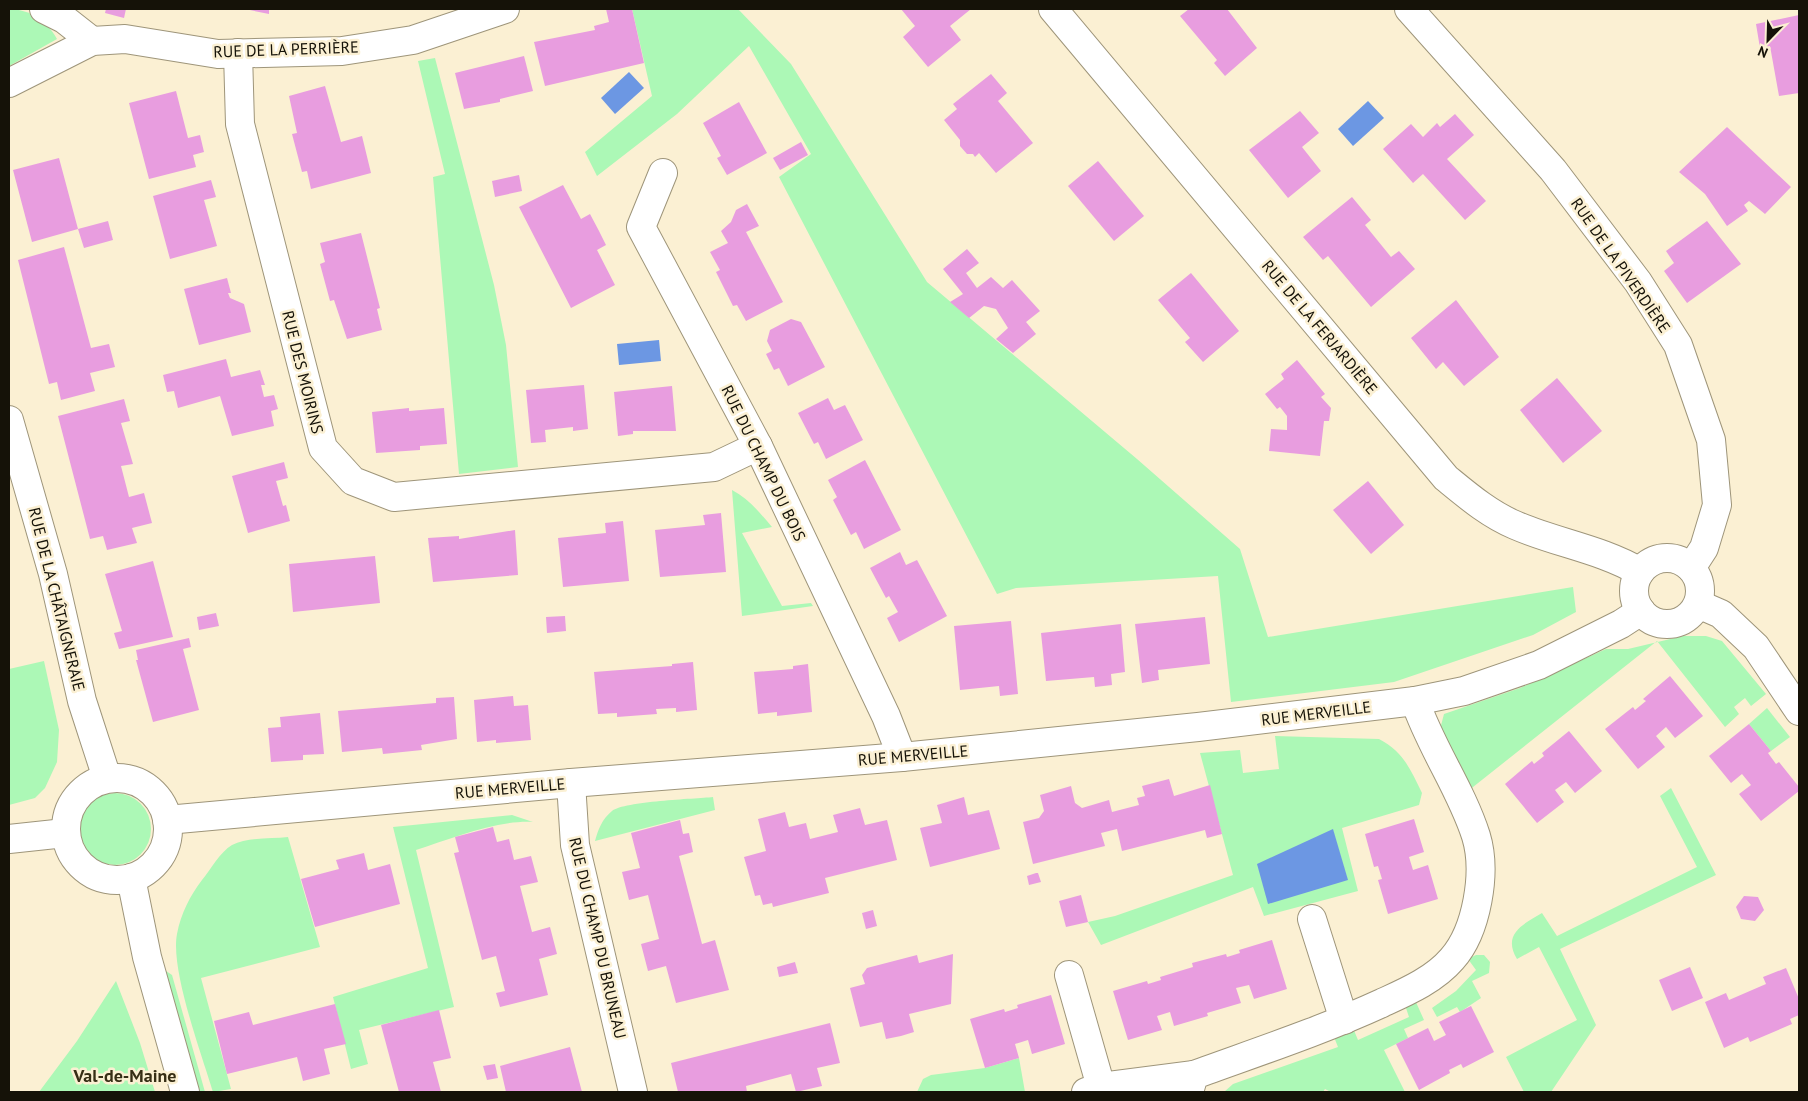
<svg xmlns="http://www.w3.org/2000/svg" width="1808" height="1101" font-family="'PT Sans',sans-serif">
  <rect width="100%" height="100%" fill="#fbf0d3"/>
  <!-- green -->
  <g fill="#acf8b6">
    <path d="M9 9C29 9 47 21 57 39L9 66Z"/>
    <polygon points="632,9 738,9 791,64 927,282 1137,459 1240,549 1268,637 1573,587 1576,612 1533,635 1394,682 1231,702 1218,576 1016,588 997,594 779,177 811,154 749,46 677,114 597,176 585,152 652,96"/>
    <polygon points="435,58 494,285 506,345 518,467 459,474 433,177 445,174 418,61"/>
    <path d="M732 490C749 499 760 513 772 527L742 533 782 606 811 603 813 606 742 616Z"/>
    <polygon points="1683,636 1706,636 1722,641 1766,694 1751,706 1745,698 1734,707 1739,714 1725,727 1657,641 1468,791 1438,737 1444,714 1520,688 1606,649 1628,649"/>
    <polygon points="44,661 59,730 57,762 45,788 35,798 9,805 9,669"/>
    <polygon points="1767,708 1790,737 1771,751 1749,724"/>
    <path d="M1275 736 1379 739C1404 752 1410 769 1422 793L1419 805 1342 828 1358 891 1264 916 1253 887 1101 945 1088 922 1115 916 1233 875 1200 753 1240 750 1243 773 1279 769Z"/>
    <path d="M1671 788 1716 875 1560 949 1596 1025 1551 1092H1524L1506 1057 1577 1020 1539 947 1517 959C1502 934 1523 924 1542 913L1557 936 1697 867 1660 796Z"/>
    <circle cx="115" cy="829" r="36"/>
    <path d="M713 797 715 810 595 841C598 830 602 819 612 811 625 801 694 799 713 797Z"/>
    <path d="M512 815 533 822C496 820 451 839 416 850L454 1007 359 1030 368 1064 351 1069 333 997 428 968 393 827Z"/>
    <path d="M288 837 320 947 201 978 231 1089 213 1092C202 1055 170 970 177 934 181 913 190 896 202 880 211 869 220 852 232 845 247 837 271 839 288 837Z"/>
    <polygon points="1476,955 1484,955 1490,962 1489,973 1472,981 1481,998 1460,1012 1457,1007 1437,1017 1432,1008 1456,991 1476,970 1468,959"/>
    <polygon points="160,967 172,975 205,1092 196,1092"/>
    <polygon points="116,981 140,1043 155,1092 39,1092 77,1041"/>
    <polygon points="1415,1000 1424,1020 1404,1029 1408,1038 1384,1050 1405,1092 1331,1092 1325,1089 1323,1092 1224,1092 1233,1084 1338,1047 1334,1037 1353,1028 1358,1040 1409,1017 1405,1005"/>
    <polygon points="1019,1058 1025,1092 917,1092 923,1079 931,1075 985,1068"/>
  </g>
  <!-- water -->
  <g fill="#6c97e3">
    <polygon points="629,72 644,88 615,114 601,98"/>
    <polygon points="1368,101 1384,118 1353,146 1338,129"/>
    <polygon points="659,340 661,361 619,365 617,344"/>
    <polygon points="1333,829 1348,880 1268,904 1257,864"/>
  </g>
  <!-- building -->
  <g fill="#e89ddf">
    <polygon points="106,9 126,9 124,18 105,13"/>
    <polygon points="245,9 269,9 269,14"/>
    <polygon points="606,9 632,9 644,63 545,86 534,42 595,30 594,26 609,22"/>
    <polygon points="901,9 971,9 950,26 961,40 928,67 903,37 915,26"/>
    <polygon points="1189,9 1227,9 1257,48 1225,76 1214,63 1217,60 1180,16"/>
    <polygon points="1799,15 1799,93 1779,96 1770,46 1760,48 1756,24"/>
    <polygon points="524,56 533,91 500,99 500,102 464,109 455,73"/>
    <polygon points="991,74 1007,93 998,101 1033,143 996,173 979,153 975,157 973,154 967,154 960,146 960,140 944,120 957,109 953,104"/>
    <polygon points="325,86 341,142 362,136 371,173 311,189 307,171 302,172 292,134 297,133 289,96"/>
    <polygon points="176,91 188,138 200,135 204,152 193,155 196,167 149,179 129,103"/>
    <polygon points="739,102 767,153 727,175 717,158 721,156 703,123"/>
    <polygon points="1300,111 1319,133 1302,147 1321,171 1288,198 1249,150"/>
    <polygon points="1455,114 1474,135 1447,159 1486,201 1465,220 1423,174 1413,183 1383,149 1411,124 1423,137 1437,123 1440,127"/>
    <polygon points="1727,127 1791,187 1765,214 1749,201 1744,205 1748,211 1727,226 1705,194 1679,172"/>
    <polygon points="801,142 808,155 780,170 773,158"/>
    <polygon points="59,158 78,229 108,221 113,240 84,248 78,229 32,242 13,170"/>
    <polygon points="1098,161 1144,216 1114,241 1068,186"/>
    <polygon points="519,175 522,191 495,197 492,181"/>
    <polygon points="211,180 216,197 204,200 217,246 170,259 153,196"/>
    <polygon points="563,185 581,219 590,214 599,231 606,245 597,250 615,285 571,308 519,207"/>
    <polygon points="1352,197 1371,220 1365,225 1391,257 1399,251 1415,269 1371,307 1328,256 1323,260 1303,237"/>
    <polygon points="747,204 759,226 746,232 783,302 746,321 737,305 733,306 716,272 720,270 710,252 728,243 721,231 731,222 736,210"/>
    <polygon points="1707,221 1741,264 1687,303 1664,271 1674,263 1666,251"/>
    <polygon points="361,233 380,308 377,309 382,330 347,339 334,300 330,301 320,264 325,262 320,243"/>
    <polygon points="64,247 91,348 109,344 115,367 90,373 95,391 61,400 57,382 49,384 18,260"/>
    <polygon points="967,249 979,263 966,273 977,288 991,277 1003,288 1012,280 1040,311 1026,322 1036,334 1013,353 996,339 1008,328 996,309 984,306 969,318 950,302 963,294 943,269"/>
    <polygon points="1191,273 1239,331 1203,362 1185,342 1190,338 1158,300"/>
    <polygon points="227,278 231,293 228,293 230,298 244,304 251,332 199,345 184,289"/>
    <polygon points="1456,300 1499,357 1464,386 1443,362 1436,369 1411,338"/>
    <polygon points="791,319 801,322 825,367 788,386 779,368 774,370 766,354 772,351 767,341 770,330"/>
    <polygon points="226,359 231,377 260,370 265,385 261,385 264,397 274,395 278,409 271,411 274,426 232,436 220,396 178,408 174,391 167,392 163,375"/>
    <polygon points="1297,360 1325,394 1321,397 1331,408 1329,421 1324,421 1320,456 1269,451 1271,429 1287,430 1287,416 1280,407 1277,409 1265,394 1284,379 1281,374"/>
    <polygon points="1557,378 1602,431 1563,463 1520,410"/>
    <polygon points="584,385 588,429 573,431 573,427 545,430 546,442 531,443 526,390"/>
    <polygon points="672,386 676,431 633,431 633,434 618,436 614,392"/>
    <polygon points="828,398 834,410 845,405 863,440 826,459 818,442 814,444 798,413"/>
    <polygon points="124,399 130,421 121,423 133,464 121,466 129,497 144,493 152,523 132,528 137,543 107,550 103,536 90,539 58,416"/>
    <polygon points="409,408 409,411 444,408 447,444 420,446 420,450 376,453 372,412"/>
    <polygon points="865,460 901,530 864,549 856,532 851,535 833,500 837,497 828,480"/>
    <polygon points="284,462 288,478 276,481 283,506 286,505 290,521 248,533 232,476"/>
    <polygon points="1368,481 1404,525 1371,554 1333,510"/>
    <polygon points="721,513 726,572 660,577 655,530 705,525 703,515"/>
    <polygon points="623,521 629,581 563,587 558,538 606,533 605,523"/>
    <polygon points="515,530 518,575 433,582 428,538 459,536 459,539"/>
    <polygon points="900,552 906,565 917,560 947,616 899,642 887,618 898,612 889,596 886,598 870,568"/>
    <polygon points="375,556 380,603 293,612 289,564"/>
    <polygon points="153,561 173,637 119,649 114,633 122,631 105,574"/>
    <polygon points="216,613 219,626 199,630 197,617"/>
    <polygon points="565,616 566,631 547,633 546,617"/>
    <polygon points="1205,617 1210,664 1158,670 1159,680 1142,683 1135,624"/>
    <polygon points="1011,621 1018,694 1000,696 999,686 960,690 954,626"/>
    <polygon points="1121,624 1125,672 1111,674 1112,685 1095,687 1094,677 1046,681 1041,633"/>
    <polygon points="189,638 191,647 183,649 199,710 153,722 136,660 138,660 136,650"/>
    <polygon points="693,662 697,710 676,712 676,708 656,709 657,714 617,717 617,713 598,714 594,672 672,666 672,664"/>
    <polygon points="808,664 812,712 777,716 777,712 758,714 754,672 793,669 793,666"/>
    <polygon points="1670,676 1703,716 1675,738 1666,727 1656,736 1665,747 1638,769 1605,729 1633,707 1635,710 1646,701 1643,699"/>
    <polygon points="513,696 514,706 528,705 531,740 496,743 496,740 477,742 474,700"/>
    <polygon points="454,697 457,739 421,745 422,750 383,754 382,748 342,752 338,711 436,703 436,698"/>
    <polygon points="320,713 324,754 303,755 303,760 271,762 268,728 281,727 280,717"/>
    <polygon points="1749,724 1771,751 1768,753 1776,764 1779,762 1799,787 1799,791 1761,821 1739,794 1751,785 1742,774 1731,783 1709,756"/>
    <polygon points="1569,731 1602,771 1575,793 1566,782 1555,790 1564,802 1537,823 1505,784 1532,761 1534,764 1544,756 1542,753"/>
    <polygon points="1169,779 1174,796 1210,785 1222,834 1207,838 1205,830 1122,851 1117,829 1101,833 1105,846 1033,864 1023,822 1039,818 1044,811 1040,795 1071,786 1075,803 1082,808 1109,800 1112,812 1139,805 1137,798 1145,796 1142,786"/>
    <polygon points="964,797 968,815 989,810 1000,849 930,867 920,828 942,823 937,805"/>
    <polygon points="860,808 865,825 887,820 897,860 825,878 829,893 773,907 772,903 763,905 760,895 755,896 744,857 766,851 758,819 785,812 789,827 806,823 810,839 838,832 833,815"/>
    <polygon points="1414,819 1424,852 1409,857 1413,870 1428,865 1438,899 1388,914 1378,880 1382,879 1378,866 1374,867 1365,834"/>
    <polygon points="680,820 683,834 689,833 693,852 679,856 702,944 715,940 729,990 676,1003 666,966 648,971 641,944 659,939 648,895 629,900 622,872 640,868 631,833"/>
    <polygon points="493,827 497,842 509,839 514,860 531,856 538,882 520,886 532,932 550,927 557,954 539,959 548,995 500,1007 496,993 505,991 496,956 482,960 454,853 459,852 455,837"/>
    <polygon points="364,853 368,870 390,864 400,904 315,927 301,879 339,869 336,860"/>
    <polygon points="1036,873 1038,873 1041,882 1029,885 1027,876"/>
    <polygon points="1081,895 1088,922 1066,927 1059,901"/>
    <polygon points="1744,896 1758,897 1764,910 1755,921 1741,919 1736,907"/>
    <polygon points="873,910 877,926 866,929 862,913"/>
    <polygon points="1272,940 1287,989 1254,999 1249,985 1236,988 1241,1003 1207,1013 1208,1016 1174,1026 1170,1012 1157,1016 1162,1030 1128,1040 1113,991 1147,981 1148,984 1161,980 1160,977 1193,967 1192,963 1226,954 1227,957 1240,953 1239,950"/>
    <polygon points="953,954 951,1004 909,1014 914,1032 901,1036 886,1039 882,1022 860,1027 850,988 865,984 862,975 867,968 917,955 919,963"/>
    <polygon points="795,962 798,973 779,977 777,967"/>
    <polygon points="1690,967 1703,998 1672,1011 1659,980"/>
    <polygon points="1786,968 1799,999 1799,1015 1790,1019 1792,1024 1750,1042 1748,1037 1724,1048 1705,1002 1726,993 1729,1000 1766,984 1763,977"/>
    <polygon points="1051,995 1065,1044 1032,1054 1028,1040 1015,1044 1019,1058 985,1068 970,1019 1004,1009 1005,1012 1018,1008 1017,1005"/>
    <polygon points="335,1004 346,1044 324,1049 330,1074 303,1081 297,1057 227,1074 214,1021 249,1012 253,1025"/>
    <polygon points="1471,1006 1494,1052 1463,1068 1461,1064 1449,1070 1450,1073 1419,1090 1396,1044 1428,1028 1434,1041 1446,1035 1439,1022"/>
    <polygon points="439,1010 451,1058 433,1062 441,1092 399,1092 381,1025"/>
    <polygon points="830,1023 840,1063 817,1068 822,1086 796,1092 791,1074 746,1086 747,1092 678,1092 671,1063"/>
    <polygon points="570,1047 582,1092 506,1092 500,1066"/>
    <polygon points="495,1064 498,1078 487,1080 483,1066"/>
  </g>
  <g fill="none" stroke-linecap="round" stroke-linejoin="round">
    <!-- minor casing -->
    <g stroke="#9e957a" stroke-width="30">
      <g id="minor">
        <polyline points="44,9 64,19 92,41"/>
        <path d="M1053 9 1446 478C1468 496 1489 514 1515 525 1556 543 1601 549 1640 572"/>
        <polyline points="1409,9 1553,170 1638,282 1678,345 1711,440 1717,505 1704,548 1691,568"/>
        <polyline points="238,53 240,124 323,448 353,481 394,497 714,467 758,446"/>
        <polyline points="9,83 92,41 125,39 218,54 342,51 413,40 505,9"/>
        <polyline points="663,173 641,227 758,446 886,716 902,757"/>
        <polyline points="9,420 53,574 82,701 107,778"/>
        <circle cx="1667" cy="591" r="33"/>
        <polyline points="1698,604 1721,614 1756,647 1799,711"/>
        <circle cx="117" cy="829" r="51"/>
        <polyline points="571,783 575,845 633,1092"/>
        <polyline points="167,820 571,783 902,757 1198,727 1415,701 1464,691 1539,665 1621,624 1641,611"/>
        <polyline points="9,839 65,833"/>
        <polyline points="131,878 147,957 185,1092"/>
        <polyline points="1312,919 1344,1020"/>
        <polyline points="1069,975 1101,1087"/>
        <polyline points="1086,1092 1101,1087 1194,1075"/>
        <path d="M1189 1092 1194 1075C1257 1052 1321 1031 1382 1003 1406 992 1434 980 1452 959 1477 931 1487 872 1476 836 1461 789 1431 748 1415 701"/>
      </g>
    </g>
    <!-- minor -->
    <use href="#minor" stroke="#fff" stroke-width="28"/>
  </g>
  <g text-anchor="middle" stroke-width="5" stroke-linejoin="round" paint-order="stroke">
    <!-- street labels -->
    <g font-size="16" fill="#151208" stroke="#fbf0d3">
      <text transform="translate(286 49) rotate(-2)" y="6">RUE DE LA PERRIÈRE</text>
      <text transform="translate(1621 265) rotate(55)" y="6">RUE DE LA PIVERDIÈRE</text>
      <text transform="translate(1320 327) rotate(50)" y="6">RUE DE LA FERJARDIÈRE</text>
      <text transform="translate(303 372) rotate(76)" y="6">RUE DES MOIRINS</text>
      <text transform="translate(764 463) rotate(64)" y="6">RUE DU CHAMP DU BOIS</text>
      <text transform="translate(57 599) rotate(76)" y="6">RUE DE LA CHÂTAIGNERAIE</text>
      <text transform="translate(1316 713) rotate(-7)" y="6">RUE MERVEILLE</text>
      <text transform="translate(913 755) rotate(-5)" y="6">RUE MERVEILLE</text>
      <text transform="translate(510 788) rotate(-5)" y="6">RUE MERVEILLE</text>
      <text transform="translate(598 938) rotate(77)" y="6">RUE DU CHAMP DU BRUNEAU</text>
    </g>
    <!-- neighbourhood labels -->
    <g font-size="18" font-weight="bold" fill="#362e15" stroke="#fbf0d3">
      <text x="125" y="1082">Val-de-Maine</text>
    </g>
  </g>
  <!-- border -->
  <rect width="1808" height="1101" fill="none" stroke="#151208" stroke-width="20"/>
  <!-- north arrow -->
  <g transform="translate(1768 40) rotate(203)" stroke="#fbf0d3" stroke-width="4" paint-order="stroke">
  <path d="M0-4L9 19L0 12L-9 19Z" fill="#151208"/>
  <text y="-8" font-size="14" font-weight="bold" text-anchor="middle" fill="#151208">N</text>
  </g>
</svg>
